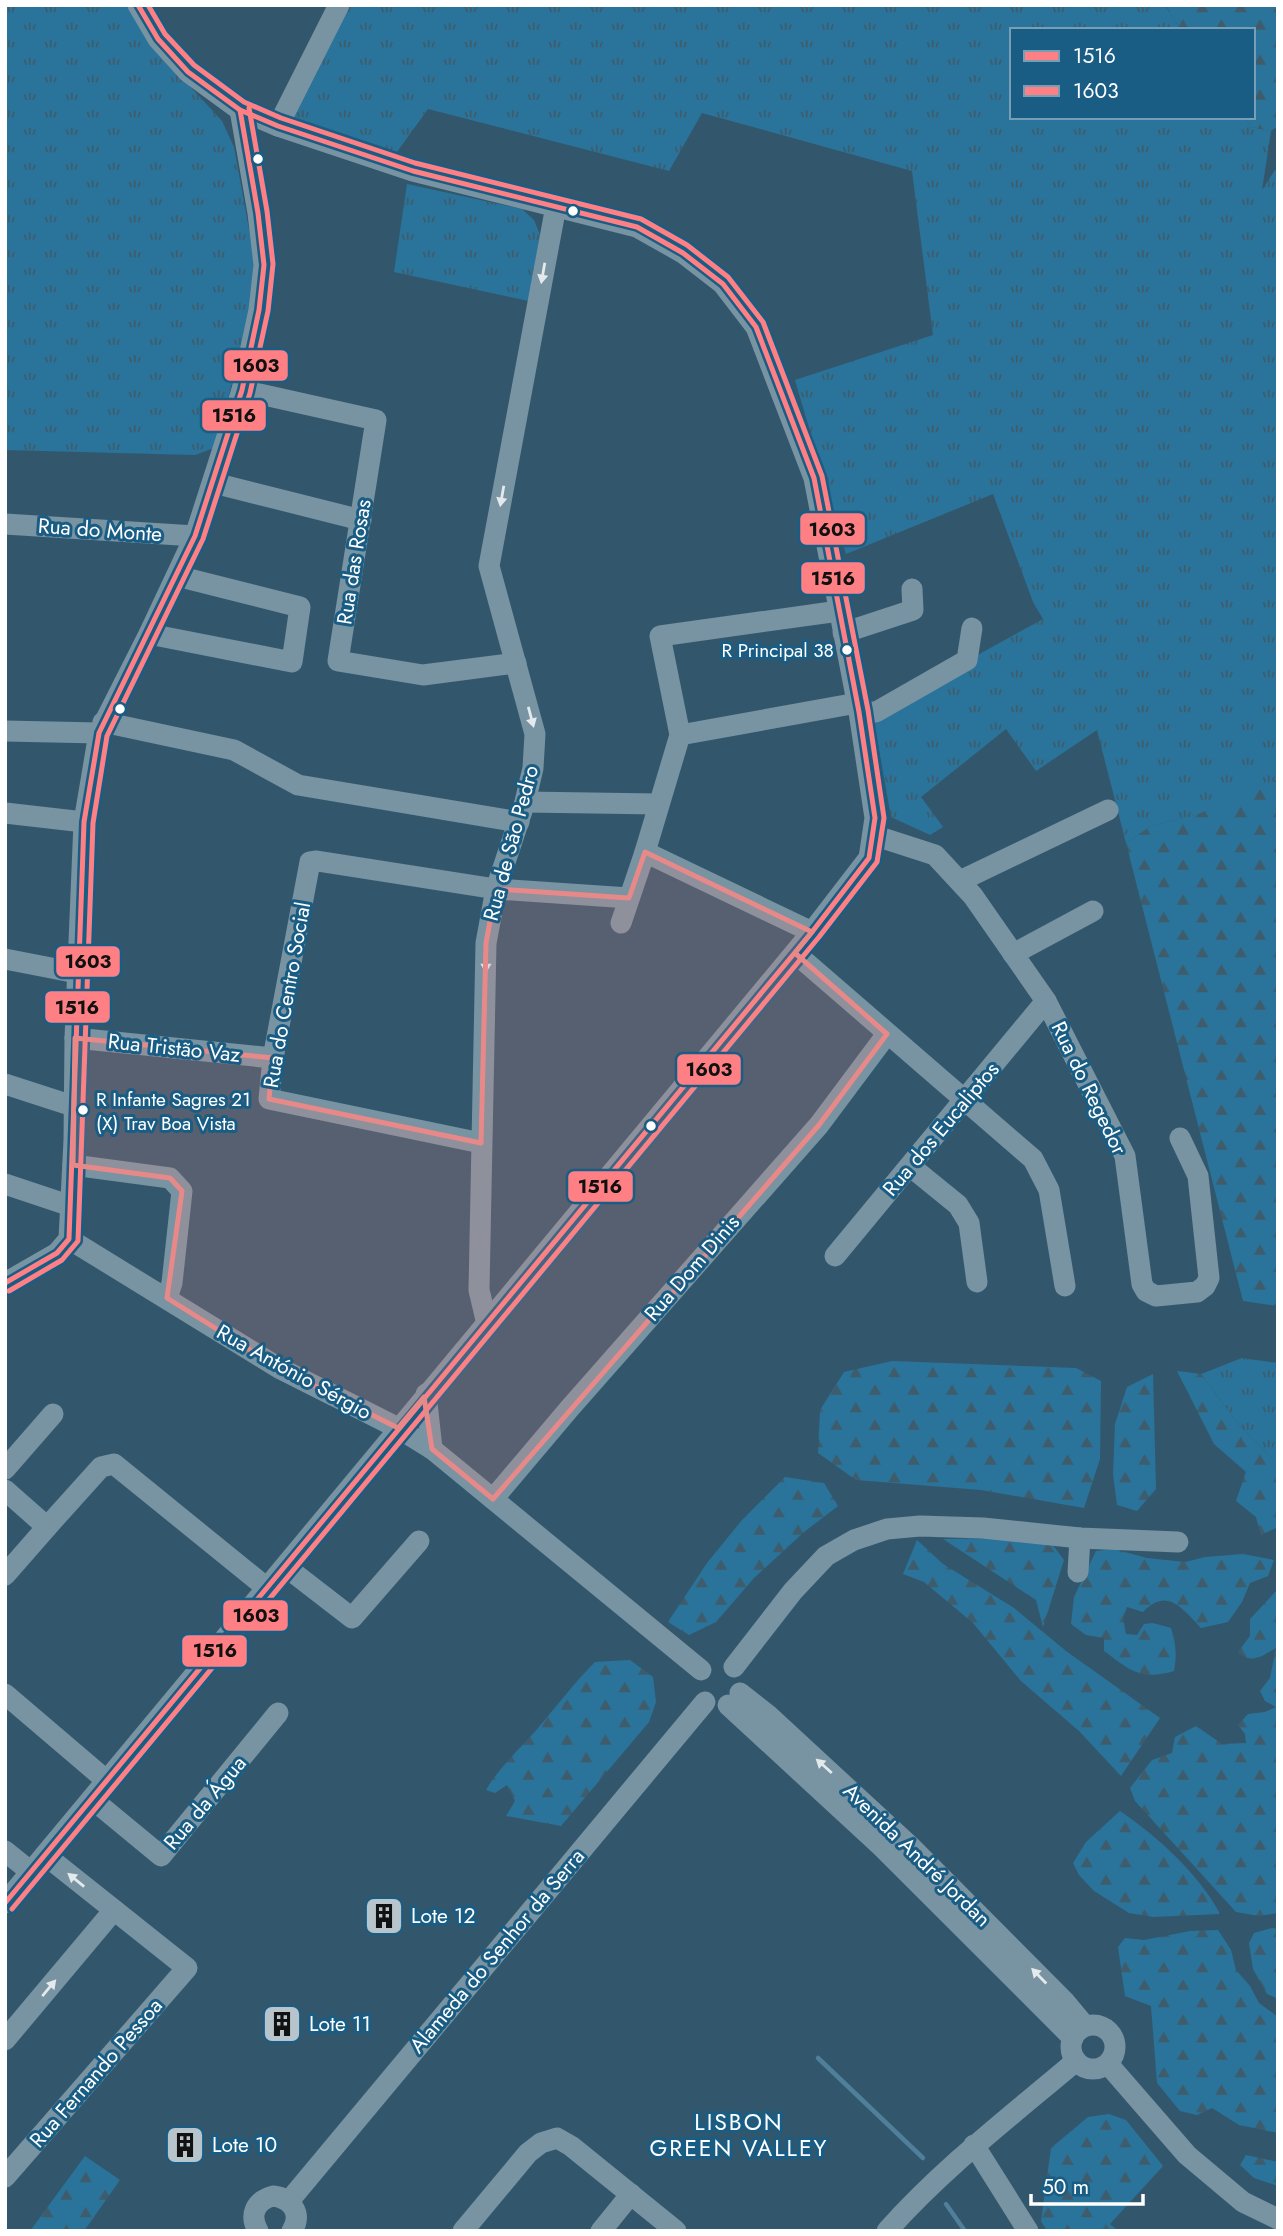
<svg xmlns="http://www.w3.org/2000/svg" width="1283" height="2236" font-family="Jost,sans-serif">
  <defs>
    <pattern id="grass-tufts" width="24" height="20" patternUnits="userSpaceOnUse" patternTransform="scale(1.75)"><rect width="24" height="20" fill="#2a739a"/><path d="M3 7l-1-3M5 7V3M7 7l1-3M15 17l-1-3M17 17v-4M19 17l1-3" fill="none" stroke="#3e5c6b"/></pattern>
    <pattern id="forest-firs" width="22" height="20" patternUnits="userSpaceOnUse" patternTransform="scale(1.75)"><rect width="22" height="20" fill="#2a739a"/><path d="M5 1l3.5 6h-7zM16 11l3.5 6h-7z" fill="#3e5c6b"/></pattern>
  </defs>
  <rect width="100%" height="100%" fill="#32576c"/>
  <!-- grass -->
  <g fill="url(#grass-tufts)">
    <polygon points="5,5 127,5 151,44 222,121 234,147 254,257 251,315 214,448 195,455 5,450"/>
    <polygon points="347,5 1165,5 1181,30 1012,30 1012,117 1244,117 1251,127 1271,131 1262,190 1275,170 1278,172 1278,782 1275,781 1199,814 1151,826 1126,843 1097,730 1036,771 1006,729 921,797 943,827 930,835 891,817 874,721 983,652 1043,619 1033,602 993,494 846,554 795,380 933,335 912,171 702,113 669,171 428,109 394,156 290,118"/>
    <polygon points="407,184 522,209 534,220 540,235 529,301 394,272"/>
    <polygon points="1242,1358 1278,1363 1278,1465 1239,1425 1201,1374"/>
  </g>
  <!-- forest -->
  <g fill="url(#forest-firs)">
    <polygon points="1165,5 1278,5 1278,126 1271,131 1251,127 1244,117 1253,117 1253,30 1181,30"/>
    <polygon points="1275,780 1278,782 1278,1306 1243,1301 1126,843 1151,826 1199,814"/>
    <polygon points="892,1361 1076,1368 1101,1381 1100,1459 1084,1508 981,1490 856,1480 818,1453 820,1410 844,1372"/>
    <polygon points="1177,1371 1201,1374 1239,1425 1278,1465 1278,1527 1261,1535 1256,1517 1236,1501 1246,1472 1214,1444"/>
    <polygon points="1153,1374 1156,1489 1137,1511 1117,1505 1113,1474 1115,1424 1127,1387"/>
    <polygon points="785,1477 824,1483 838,1506 804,1532 754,1578 716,1622 689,1635 668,1622 707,1563 742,1520"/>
    <polygon points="1004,1538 1052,1544 1064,1560 1043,1627 1036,1600 943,1539"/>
    <polygon points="917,1540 943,1564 1014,1608 1066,1651 1160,1718 1121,1776 1079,1731 1021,1681 973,1623 924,1582 903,1574"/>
    <path d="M1114 1549 1147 1558 1185 1562 1205 1557 1243 1554 1274 1560 1268 1576 1250 1583 1242 1602 1228 1622 1201 1628C1182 1608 1167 1587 1143 1612L1127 1607 1123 1619 1126 1634 1137 1635 1144 1624 1153 1623 1171 1628C1176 1644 1177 1655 1174 1671 1140 1681 1130 1670 1104 1651V1638L1086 1635 1071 1624 1074 1597 1096 1551Z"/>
    <path d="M1278 1589V1913L1259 1916 1236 1912 1135 1801 1130 1788 1152 1760 1172 1753 1175 1737 1196 1726 1222 1744 1246 1743 1245 1734 1238 1725 1248 1714 1265 1712 1276 1707 1265 1701 1260 1691 1270 1678 1276 1648C1262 1656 1252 1665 1238 1652L1250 1636V1619Z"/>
    <path d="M630 1660 653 1677 656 1702 649 1722 561 1826 506 1816 515 1801 507 1785 495 1793 486 1790C500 1766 520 1749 538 1728 557 1706 574 1683 595 1662Z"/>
    <path d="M1120 1811C1158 1837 1198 1873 1220 1914L1153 1917 1129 1913 1094 1891 1079 1875 1073 1863 1086 1842Z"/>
    <polygon points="1272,1928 1278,1929 1278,1999 1267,1994 1253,1969 1249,1943 1254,1933"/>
    <polygon points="1218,1930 1231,1950 1236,1970 1250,1986 1259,2003 1278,2017 1278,2133 1239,2125 1212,2108 1197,2115 1180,2111 1157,2083 1151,2006 1125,1996 1118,1947 1125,1938 1144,1940 1190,1931"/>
    <polygon points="1109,2114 1126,2120 1163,2166 1110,2224 1118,2231 1047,2231 1041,2221 1051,2148 1088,2117"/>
    <polygon points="1246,2155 1278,2162 1278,2186 1254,2178 1240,2165"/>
    <polygon points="85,2156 120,2180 84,2231 30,2231"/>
  </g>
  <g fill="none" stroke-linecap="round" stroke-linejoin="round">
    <!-- stream -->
    <g stroke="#4f7f9a" stroke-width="4.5">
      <polyline points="818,2058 923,2158"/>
      <polyline points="946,2204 965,2231"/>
    </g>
    <!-- minor -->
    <g stroke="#7893a2" stroke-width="21">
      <polyline points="278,126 339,5"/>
      <polyline points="242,390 376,420 338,661 423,675 516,663"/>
      <polyline points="214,483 361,520"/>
      <polyline points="5,524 195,536"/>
      <polyline points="843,633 913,610 912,589"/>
      <polyline points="149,634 292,662 300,607 177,576"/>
      <polyline points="859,712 876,712 967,660 972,628"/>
      <polyline points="103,722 234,750 298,785 519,822"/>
      <polyline points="5,731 99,733"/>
      <polyline points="680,735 857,703"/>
      <polyline points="525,802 658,804"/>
      <polyline points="5,813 84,822"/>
      <polyline points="873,835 935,855 973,896 1046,1001 1125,1156 1142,1284 1146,1291 1156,1296 1197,1292 1205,1286 1209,1278 1198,1176 1180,1138"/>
      <polyline points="645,852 812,932"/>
      <polyline points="960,881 1108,810"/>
      <polyline points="621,923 645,852 680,735 660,636 839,611"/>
      <polyline points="795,953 1033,1159 1049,1190 1065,1286"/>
      <polyline points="1013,954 1093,911"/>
      <polyline points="5,959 77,973"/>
      <polyline points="75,1038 273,1058"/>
      <polyline points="5,1084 73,1106"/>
      <polyline points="481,1143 269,1099 273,1058 310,862 317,861 496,889 629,898"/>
      <polyline points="73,1165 170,1178 182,1191 172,1283 167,1298"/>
      <polyline points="910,1166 958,1205 969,1223 977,1282"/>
      <polyline points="5,1184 71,1206"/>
      <polyline points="69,1239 279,1368 398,1428 432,1449 701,1670"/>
      <polyline points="835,1256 1046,1001"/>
      <polyline points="5,1283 57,1253 69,1239 74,1140 75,1038 84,822 99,733 149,634 195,536 242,390 259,310 264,265 258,213 240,110"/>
      <polyline points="487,1324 479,1290 486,943 496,889 525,802 533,768 535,734 489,566 556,206"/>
      <polyline points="426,1394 432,1449"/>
      <polyline points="5,1469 53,1414"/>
      <polyline points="5,1490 47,1527 5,1575"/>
      <polyline points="493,1499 569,1409 819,1125 887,1034"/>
      <polyline points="47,1527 101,1467 114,1464 268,1589"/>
      <polyline points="286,1567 352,1618 419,1541"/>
      <polyline points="1078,1572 1080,1538"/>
      <polyline points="734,1667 793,1591 826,1556 854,1540 887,1529 920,1526 983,1528 1080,1538 1178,1542"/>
      <polyline points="740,1693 768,1715 911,1847 1065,2002 1085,2026"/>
      <polyline points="5,1694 107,1781"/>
      <polyline points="728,1705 881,1846 1073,2038"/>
      <polyline points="92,1799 161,1856 278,1713"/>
      <polyline points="5,1851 31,1872"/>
      <polyline points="5,1903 812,932 869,858 875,818 859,712 814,478 756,327 723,284 683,253 637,227 413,171 278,126 240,110 188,72 158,39 138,5"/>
      <circle cx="1093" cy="2047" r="22"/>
      <polyline points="5,2040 114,1910"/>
      <polyline points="1108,2064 1187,2155 1243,2202 1278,2219"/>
      <polyline points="974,2145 1028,2231"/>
      <polyline points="5,2177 187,1968 45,1855"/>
      <polyline points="289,2201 705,1702"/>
      <path d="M258 2231C249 2215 255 2201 273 2196 291 2198 303 2213 292 2231"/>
      <polyline points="463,2231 528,2153 541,2143 557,2138 571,2146 676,2231"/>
      <polyline points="601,2231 631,2194"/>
      <path d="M887 2231C944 2167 1011 2116 1076 2061"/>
    </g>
    <!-- bus-1 casing -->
    <g stroke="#1a5d84" stroke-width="10">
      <g id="bus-1">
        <polyline points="5,1283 57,1253 69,1239 84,822 99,733 195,536 242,390 259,310 264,265 258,213 240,110"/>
        <polyline points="5,1903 812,932 869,858 875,818 859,712 814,478 756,327 723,284 683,253 637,227 413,171 278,126 240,110 188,72 158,39 138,5"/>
      </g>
    </g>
    <!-- bus-2 casing -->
    <g stroke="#1a5d84" stroke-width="10">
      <g id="bus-2">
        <polyline points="9,1291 62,1260 78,1241 93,823 107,736 203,539 250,393 268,311 273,264 267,211 249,108"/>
        <polyline points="12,1909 819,937 877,862 884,818 868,710 822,476 763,322 728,277 687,245 641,219 415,163 281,118 244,102 194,65 165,34 148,5"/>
      </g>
    </g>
    <!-- bus-1 -->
    <use href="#bus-1" stroke="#ff8084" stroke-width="5"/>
    <!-- bus-2 -->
    <use href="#bus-2" stroke="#ff8084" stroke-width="5"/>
  </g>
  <!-- one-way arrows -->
  <defs><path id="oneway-solid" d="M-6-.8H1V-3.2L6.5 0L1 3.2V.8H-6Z" transform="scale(1.75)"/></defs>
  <g fill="#e4e9ec">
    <use href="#oneway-solid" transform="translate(543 273) rotate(100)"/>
    <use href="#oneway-solid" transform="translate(502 496) rotate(100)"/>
    <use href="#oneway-solid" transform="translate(531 717) rotate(75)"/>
    <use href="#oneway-solid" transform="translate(486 962) rotate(91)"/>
    <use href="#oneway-solid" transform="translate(824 1766) rotate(-138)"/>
    <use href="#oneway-solid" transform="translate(76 1880) rotate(-141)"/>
    <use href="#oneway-solid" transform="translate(1039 1976) rotate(-134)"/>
    <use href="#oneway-solid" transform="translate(49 1988) rotate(-50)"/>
  </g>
  <!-- marked area -->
  <path fill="#e88989" fill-opacity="0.2" stroke="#e88989" stroke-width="5" stroke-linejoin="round" d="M645 852 812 932 795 953 887 1034 819 1125 493 1499 432 1449 424 1397 398 1428 279 1368 167 1298 182 1191 170 1178 73 1165 75 1038 273 1058 269 1099 481 1143 486 943 496 889 629 898Z"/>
  <!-- icons -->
  <defs>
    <g id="building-square" transform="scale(2.0125)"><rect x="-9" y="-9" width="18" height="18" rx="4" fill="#b7c4cc" stroke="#1a5d84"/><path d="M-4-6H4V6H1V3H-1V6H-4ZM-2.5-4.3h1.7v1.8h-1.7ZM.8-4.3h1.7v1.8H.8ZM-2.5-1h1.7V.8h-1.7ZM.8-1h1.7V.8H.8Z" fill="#111"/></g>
  </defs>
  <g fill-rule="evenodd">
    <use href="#building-square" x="384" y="1916"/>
    <use href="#building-square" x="282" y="2024"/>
    <use href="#building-square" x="185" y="2145"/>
  </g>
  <!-- markers -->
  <g fill="#fff" stroke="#1a5d84" stroke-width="2.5">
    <circle cx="258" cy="159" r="6"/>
    <circle cx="573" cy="211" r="6"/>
    <circle cx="847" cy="650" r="6"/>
    <circle cx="120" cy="709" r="6"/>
    <circle cx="83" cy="1110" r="6"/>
    <circle cx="651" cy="1126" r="6"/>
  </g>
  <g text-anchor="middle" stroke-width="6" stroke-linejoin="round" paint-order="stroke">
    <!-- bus labels -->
    <g font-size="19" fill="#fff" stroke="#1a5d84" text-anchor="end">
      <text x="834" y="657">R Principal 38</text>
      <text x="96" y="1106" text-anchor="start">R Infante Sagres 21<tspan x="96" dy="24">(X) Trav Boa Vista</tspan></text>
    </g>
    <!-- street labels -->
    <g font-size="21" fill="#fff" stroke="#1a5d84">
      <text transform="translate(100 530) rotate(4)" y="7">Rua do Monte</text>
      <text transform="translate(354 562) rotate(-81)" y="7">Rua das Rosas</text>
      <text transform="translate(511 843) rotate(-75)" y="7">Rua de São Pedro</text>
      <text transform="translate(287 995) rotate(-80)" y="7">Rua do Centro Social</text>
      <text transform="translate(174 1048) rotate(6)" y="7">Rua Tristão Vaz</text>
      <text transform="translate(1089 1088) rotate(64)" y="7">Rua do Regedor</text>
      <text transform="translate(941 1129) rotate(-50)" y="7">Rua dos Eucaliptos</text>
      <text transform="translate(692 1268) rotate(-49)" y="7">Rua Dom Dinis</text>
      <text transform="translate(294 1372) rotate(29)" y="7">Rua António Sérgio</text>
      <text transform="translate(205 1803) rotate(-50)" y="7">Rua da Água</text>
      <text transform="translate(917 1855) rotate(44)" y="7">Avenida André Jordan</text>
      <text transform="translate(497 1951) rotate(-50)" y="7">Alameda do Senhor da Serra</text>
      <text transform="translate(96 2073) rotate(-49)" y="7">Rua Fernando Pessoa</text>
    </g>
    <!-- poi labels -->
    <g font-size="21" fill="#fff" stroke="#1a5d84" text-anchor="start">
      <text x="411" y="1923">Lote 12</text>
      <text x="309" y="2031">Lote 11</text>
      <text x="212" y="2152">Lote 10</text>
    </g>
    <!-- neighbourhood labels -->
    <g font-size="23" letter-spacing="2" fill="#fff" stroke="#1a5d84">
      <text x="739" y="2130">LISBON<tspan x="739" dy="26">GREEN VALLEY</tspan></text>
    </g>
  </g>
  <g stroke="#1a5d84" stroke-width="2.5">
    <rect x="223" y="349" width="66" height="33" rx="7" fill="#ff8084"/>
    <rect x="201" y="399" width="66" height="33" rx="7" fill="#ff8084"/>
    <rect x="799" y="512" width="67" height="34" rx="7" fill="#ff8084"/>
    <rect x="800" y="561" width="66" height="34" rx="7" fill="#ff8084"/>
    <rect x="55" y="945" width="66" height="33" rx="7" fill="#ff8084"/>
    <rect x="44" y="990" width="67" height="34" rx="7" fill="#ff8084"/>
    <rect x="676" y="1053" width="66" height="33" rx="7" fill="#ff8084"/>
    <rect x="567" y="1170" width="67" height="33" rx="7" fill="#ff8084"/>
    <rect x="222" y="1599" width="67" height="33" rx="7" fill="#ff8084"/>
    <rect x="181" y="1634" width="67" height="34" rx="7" fill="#ff8084"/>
  </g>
  <g font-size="19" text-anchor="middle" font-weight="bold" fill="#111">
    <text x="256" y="372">1603</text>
    <text x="234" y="422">1516</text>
    <text x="832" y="536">1603</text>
    <text x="833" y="585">1516</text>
    <text x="88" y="968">1603</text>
    <text x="77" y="1014">1516</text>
    <text x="709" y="1076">1603</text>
    <text x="600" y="1193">1516</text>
    <text x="256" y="1622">1603</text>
    <text x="215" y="1657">1516</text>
  </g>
  <!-- border -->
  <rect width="1283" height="2236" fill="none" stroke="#ffffff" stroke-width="14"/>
  <!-- legend -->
  <rect x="1010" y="28" width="245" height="91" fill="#1a5d84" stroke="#769eb5" stroke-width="2"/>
  <rect x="1024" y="51" width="35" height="10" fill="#ff8084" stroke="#769eb5" stroke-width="2"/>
  <text x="1073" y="63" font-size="21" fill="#ffffff">1516</text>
  <rect x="1024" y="86" width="35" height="10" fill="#ff8084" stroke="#769eb5" stroke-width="2"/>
  <text x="1073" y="98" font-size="21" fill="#ffffff">1603</text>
  <!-- scale -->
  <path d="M1031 2194v10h112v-10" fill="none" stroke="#ffffff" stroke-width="3.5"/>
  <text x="1042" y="2194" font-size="21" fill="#ffffff" stroke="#1a5d84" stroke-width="5" paint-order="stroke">50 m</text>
</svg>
